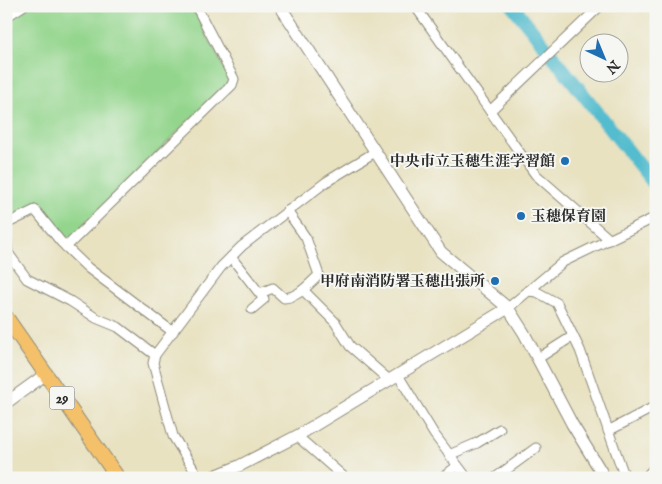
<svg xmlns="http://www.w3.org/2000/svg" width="662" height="484" font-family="'IM FELL English','Noto Serif JP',serif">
  <rect width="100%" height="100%" fill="#f6f6f2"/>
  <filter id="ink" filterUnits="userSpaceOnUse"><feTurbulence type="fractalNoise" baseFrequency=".02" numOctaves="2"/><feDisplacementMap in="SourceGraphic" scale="10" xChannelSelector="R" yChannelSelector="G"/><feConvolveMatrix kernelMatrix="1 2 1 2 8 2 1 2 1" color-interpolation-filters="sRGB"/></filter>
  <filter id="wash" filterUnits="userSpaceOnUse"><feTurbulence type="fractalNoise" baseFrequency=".0096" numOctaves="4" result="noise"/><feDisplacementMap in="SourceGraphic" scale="20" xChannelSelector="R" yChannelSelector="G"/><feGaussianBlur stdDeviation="1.12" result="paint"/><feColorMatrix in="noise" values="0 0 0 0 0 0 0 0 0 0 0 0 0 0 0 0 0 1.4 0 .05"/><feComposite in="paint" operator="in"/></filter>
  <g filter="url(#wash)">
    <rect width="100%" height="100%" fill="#e8e2c1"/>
    <!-- green -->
    <polygon fill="#93d58c" stroke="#5f805c" points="30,6 192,6 230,80 69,240 63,240 36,205 14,216 10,216 6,213 6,21"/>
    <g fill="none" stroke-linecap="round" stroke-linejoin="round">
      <!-- river -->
      <polyline stroke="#52bcce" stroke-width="14" points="513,6 656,186"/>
    </g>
  </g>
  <g filter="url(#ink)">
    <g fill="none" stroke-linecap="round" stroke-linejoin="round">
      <!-- minor casing -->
      <g stroke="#8a8676" stroke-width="11">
        <g id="minor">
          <polyline points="415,6 535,174 609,239"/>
          <polyline points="6,17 23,6"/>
          <polyline points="490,111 600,6"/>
          <polyline points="6,224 35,210 61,242 88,268 173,332"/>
          <polyline points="6,231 8,253 27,279 70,301 96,318 118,327 155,355"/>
          <polyline points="66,247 232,85 234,79 196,6"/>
          <polyline points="231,257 264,299 252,309"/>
          <polyline points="303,290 335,322 350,346 389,380"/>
          <polyline points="528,291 537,292 557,303 580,350 625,478"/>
          <path d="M260 293 273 288 284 298C299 297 309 284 319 275L306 238 287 211"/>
          <polyline points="508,308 563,262 656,217"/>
          <polyline points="537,359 573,336"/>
          <polyline points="398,375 434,434 467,478"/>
          <polyline points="608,431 656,406"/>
          <polyline points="297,436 345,478"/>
          <polyline points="449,455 477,443 500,429"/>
          <polyline points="199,478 173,436 153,363 155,355 221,267 242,246 326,182 375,152"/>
          <polyline points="442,478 457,466"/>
          <polyline points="495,478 536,448"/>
          <polyline points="645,478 656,466"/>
        </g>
      </g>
      <!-- tertiary casing -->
      <g stroke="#8a8676" stroke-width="13">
        <g id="tertiary">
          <polyline points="280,6 441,252 508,308 524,333 572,424 605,478"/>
          <polyline points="6,403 46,374"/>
          <polyline points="210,478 239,466 297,436 508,308"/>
        </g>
      </g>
      <!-- primary casing -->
      <g stroke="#8a8676" stroke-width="16">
        <polyline id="primary" points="6,317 118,478"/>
      </g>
      <!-- minor -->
      <use href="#minor" stroke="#fff" stroke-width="9"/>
      <!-- tertiary -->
      <use href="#tertiary" stroke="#fff" stroke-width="11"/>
      <!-- primary -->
      <use href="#primary" stroke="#f4c16a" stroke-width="14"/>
    </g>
  </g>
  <!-- markers -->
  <g fill="#1f6fb2" stroke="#f6f6f2" stroke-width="2">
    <circle cx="565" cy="161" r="5"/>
    <circle cx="521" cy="216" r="5"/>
    <circle cx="495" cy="281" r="5"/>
  </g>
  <g text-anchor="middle" stroke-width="4" stroke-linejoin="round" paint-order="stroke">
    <!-- shield labels -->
    <rect fill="#f6f6f2" stroke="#686867" stroke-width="1" x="49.5" y="386.5" width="25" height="23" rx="4"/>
    <g font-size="14" font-weight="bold" fill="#2b2b2b">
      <text x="62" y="403">29</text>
    </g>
    <!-- poi labels -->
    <g font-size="15" font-weight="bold" fill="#2b2b2b" stroke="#f6f6f2" text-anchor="end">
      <text x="555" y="166">中央市立玉穂生涯学習館</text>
      <text x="531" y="221" text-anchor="start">玉穂保育園</text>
      <text x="485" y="286">甲府南消防署玉穂出張所</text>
    </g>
  </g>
  <!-- margin -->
  <rect width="662" height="484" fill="none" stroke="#f6f6f2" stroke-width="25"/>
  <!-- north arrow -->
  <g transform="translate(604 58) rotate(136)"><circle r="24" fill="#f6f6f2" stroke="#a5a5a2"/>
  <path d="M0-4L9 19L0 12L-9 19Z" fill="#1f6fb2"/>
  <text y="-8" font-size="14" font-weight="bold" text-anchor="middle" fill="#2b2b2b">N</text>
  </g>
</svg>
